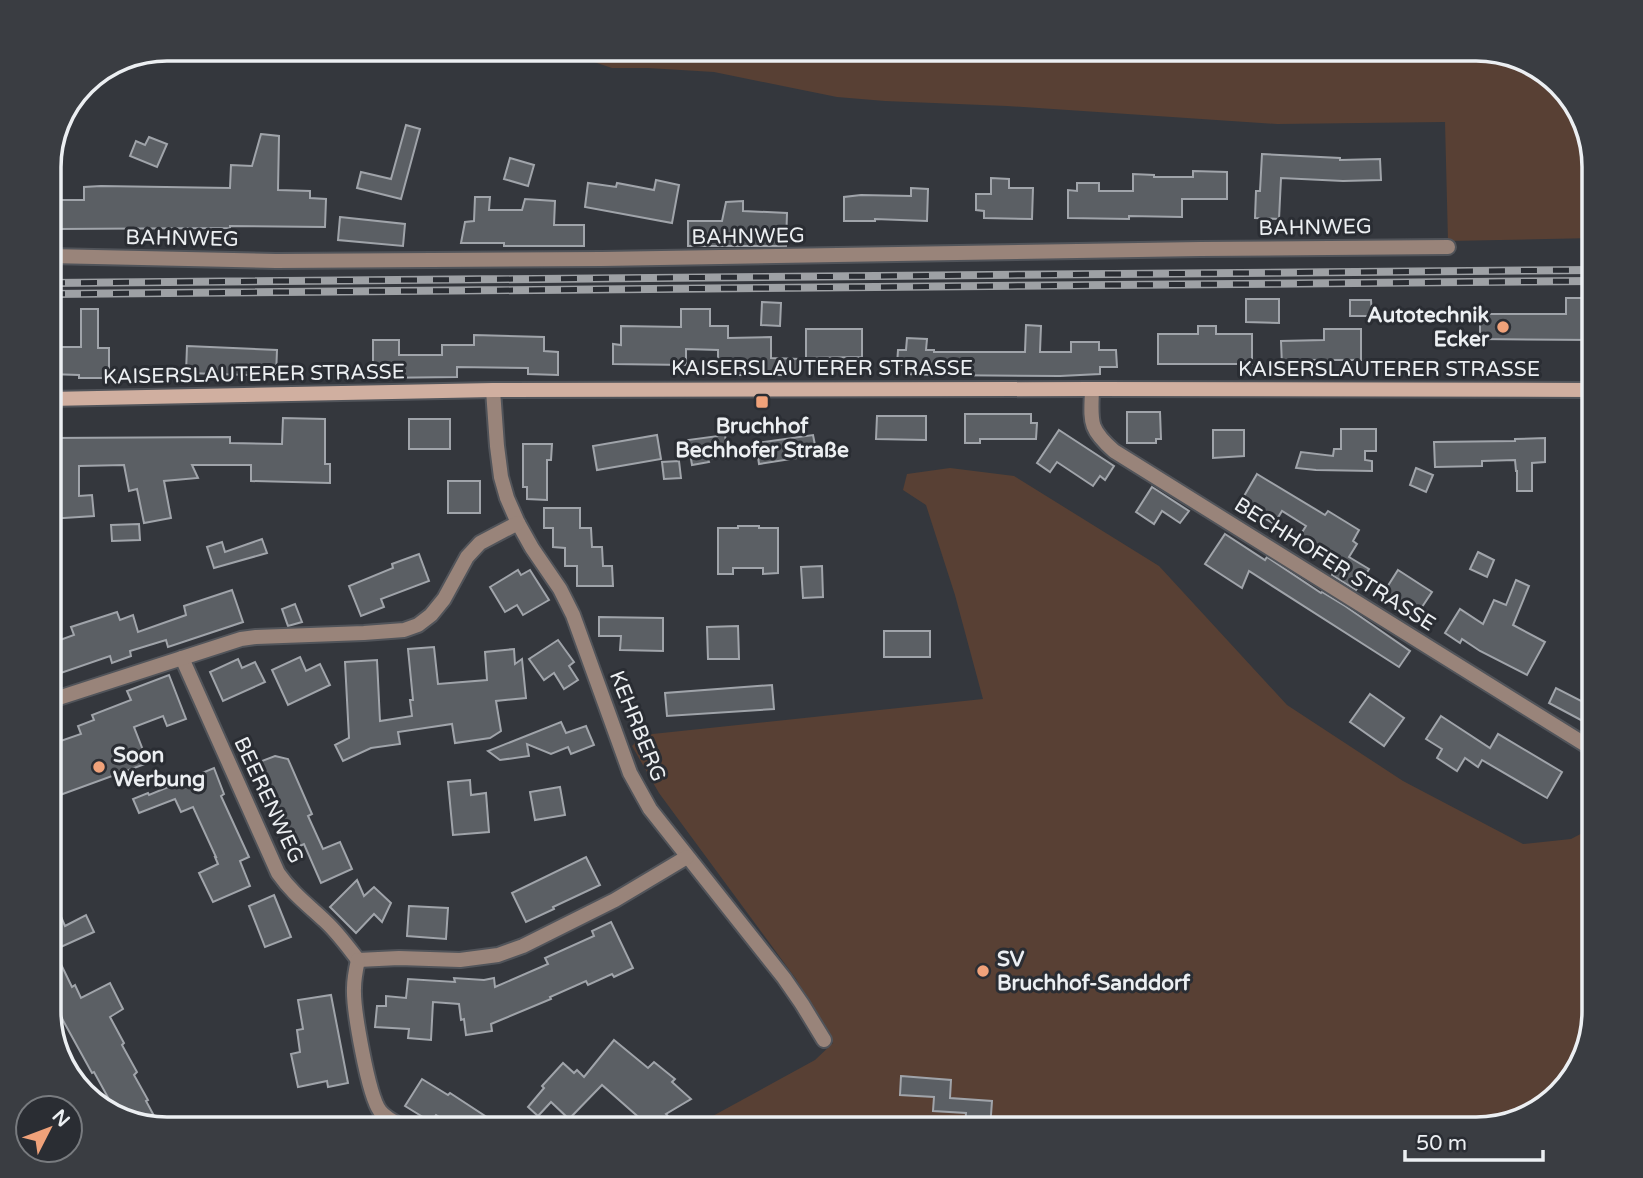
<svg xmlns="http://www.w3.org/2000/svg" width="1643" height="1178" font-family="'Varela Round',sans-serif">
  <rect width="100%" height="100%" fill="#34373d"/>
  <!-- green -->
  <g fill="#584034">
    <polygon points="555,49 1477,49 1548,73 1582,114 1594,166 1594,238 1448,241 1445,122 1277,124 1007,106 885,101 837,97 714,72 648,68 612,68"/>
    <polygon points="950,468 1014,476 1159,566 1287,705 1403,781 1523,844 1571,839 1594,827 1594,1012 1570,1083 1529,1117 1476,1129 689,1129 815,1060 833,1043 796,979 659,793 632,746 643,735 983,699 955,595 926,505 903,490 907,474"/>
  </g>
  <!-- building -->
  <g fill="#5b5f64" stroke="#a0a4aa" stroke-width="2">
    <polygon points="406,125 420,129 401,199 357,188 361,172 391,179"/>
    <polygon points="261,134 279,136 278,190 310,191 310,198 326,199 325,227 230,226 230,228 57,229 57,200 84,200 84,187 101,186 230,188 231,165 252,166"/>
    <polygon points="149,137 167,144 157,167 130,156 136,141 145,145"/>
    <polygon points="1262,154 1340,158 1340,160 1380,159 1381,180 1343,181 1281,178 1279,219 1255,218 1256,191 1260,191"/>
    <polygon points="510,158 534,165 528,186 504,179"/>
    <polygon points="1193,171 1227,172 1227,199 1182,199 1182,217 1129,216 1129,219 1068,218 1068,190 1077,191 1077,183 1099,183 1099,191 1133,191 1133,174 1154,175 1154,177 1193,177"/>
    <polygon points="991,178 1009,179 1009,188 1033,188 1032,219 984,218 984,211 976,210 976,194 991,194"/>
    <polygon points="656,180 679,185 672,223 585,207 588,183 616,187 617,183 654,190"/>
    <polygon points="911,188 928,189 927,221 875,219 875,221 844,221 844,197 861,195 911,196"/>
    <polygon points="475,197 490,197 489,210 522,210 525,199 555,201 554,225 584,225 584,246 504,246 504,243 461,243 465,222 474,221"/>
    <polygon points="743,201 743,211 787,213 786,246 688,246 688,221 722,221 726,202"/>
    <polygon points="340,217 405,224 403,246 338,240"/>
    <polygon points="1566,298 1594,298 1594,340 1480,339 1480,314 1566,314"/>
    <polygon points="1246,299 1279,299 1279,323 1246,322"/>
    <polygon points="1350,300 1371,300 1372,316 1350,316"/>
    <polygon points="762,302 781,303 780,326 761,325"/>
    <polygon points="81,309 98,309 98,348 109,348 109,378 79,378 79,375 49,374 49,347 81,347"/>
    <polygon points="681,309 710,309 710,326 728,326 728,338 771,337 771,358 800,359 800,375 738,375 738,374 718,374 718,350 686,349 686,365 613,364 613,344 621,345 621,326 681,327"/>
    <polygon points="1026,325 1041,326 1040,352 1071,352 1071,342 1099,342 1099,350 1116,350 1117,367 1100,367 1100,374 1060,376 933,375 906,374 906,365 897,365 898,350 906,350 907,338 927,339 926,350 934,350 934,352 1025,352"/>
    <polygon points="1198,326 1216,326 1216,334 1252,334 1252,364 1158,364 1158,334 1198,334"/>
    <polygon points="806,329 862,329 862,357 806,358"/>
    <polygon points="1324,329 1361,329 1361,360 1311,360 1311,365 1282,366 1281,341 1324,340"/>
    <polygon points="474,335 544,337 544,351 558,352 558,375 528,374 528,368 457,367 457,377 373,378 373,340 399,340 399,355 442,355 442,345 474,345"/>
    <polygon points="187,346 277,350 276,376 186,373"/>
    <polygon points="1127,412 1160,412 1161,439 1156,439 1156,443 1127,443"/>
    <polygon points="965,414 1031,414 1031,423 1037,423 1036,439 980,439 980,443 965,443"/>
    <polygon points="877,416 926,416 926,440 876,439"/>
    <polygon points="283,418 325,419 325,464 330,464 330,483 251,481 251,465 192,465 198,478 164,481 171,518 144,523 137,489 129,491 124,465 79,466 79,496 92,495 94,516 49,519 49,498 58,498 57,466 49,466 49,438 230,437 230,443 282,444"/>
    <rect x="409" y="419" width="41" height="30"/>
    <polygon points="1341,429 1376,429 1376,451 1365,451 1365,460 1372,461 1372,471 1316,470 1296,468 1301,452 1333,456 1334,449 1341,449"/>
    <polygon points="1059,430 1114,466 1105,480 1100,476 1093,486 1057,462 1050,472 1037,463"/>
    <polygon points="1213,430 1244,430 1244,456 1213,458"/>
    <polygon points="657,435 661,459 597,470 593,446"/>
    <polygon points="725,435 728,456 708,459 709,462 692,465 688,440"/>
    <polygon points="813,435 817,455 759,464 756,443"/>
    <polygon points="1545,438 1545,462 1532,463 1532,491 1517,491 1517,471 1516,471 1515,460 1482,461 1482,466 1435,467 1434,442 1515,441 1515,439"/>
    <polygon points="523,444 552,444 551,460 547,460 547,500 527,499 527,487 523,487"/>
    <polygon points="679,461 681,478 664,479 662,462"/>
    <polygon points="1416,468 1433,475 1426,492 1410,485"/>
    <polygon points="1257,474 1325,515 1328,511 1359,530 1353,541 1357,544 1349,557 1369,569 1356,590 1332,575 1340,562 1299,537 1306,526 1282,511 1274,524 1240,503"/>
    <rect x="448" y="481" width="32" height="32"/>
    <polygon points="1152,487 1189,511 1180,523 1162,511 1154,524 1136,512"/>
    <polygon points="544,508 580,508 580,528 591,528 592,547 602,547 603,566 612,566 613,586 577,586 577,566 565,566 565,548 553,547 553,528 544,528"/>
    <polygon points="139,524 140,540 112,541 111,525"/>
    <polygon points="738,526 759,526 759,528 778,528 778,573 763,574 763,568 733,568 733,574 718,574 718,528 738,528"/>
    <polygon points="1225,534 1265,560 1267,557 1321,593 1322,592 1345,606 1410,651 1399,667 1249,571 1242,588 1205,564"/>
    <polygon points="262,539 267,553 214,568 207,547 222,542 225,552"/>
    <polygon points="1478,552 1494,560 1487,577 1470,569"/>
    <polygon points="419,554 429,581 381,599 384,607 361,616 349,586 393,568 392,564"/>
    <polygon points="822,566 823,597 803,598 801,567"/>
    <polygon points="518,570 521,575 530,570 549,600 523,615 517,605 505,612 490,587"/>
    <polygon points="1398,570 1432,592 1418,613 1384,592"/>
    <polygon points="1516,580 1529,586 1513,625 1545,642 1527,675 1480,651 1462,639 1460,643 1445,633 1460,609 1483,624 1494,600 1506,605"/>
    <polygon points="232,590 243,622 168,647 166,640 130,651 131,656 112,663 110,656 55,675 49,659 49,644 74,635 71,627 117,612 120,620 133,615 138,632 186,615 184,606"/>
    <polygon points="295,604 302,622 288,626 282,609"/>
    <polygon points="599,617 663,618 663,651 620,650 621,636 599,636"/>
    <polygon points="738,626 739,659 708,659 707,627"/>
    <rect x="884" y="631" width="46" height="26"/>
    <polygon points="558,640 574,662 569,666 578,680 564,689 554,673 544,680 529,659"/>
    <polygon points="434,647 438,684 487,680 485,652 514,649 515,664 522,659 526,698 496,701 501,731 490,738 455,743 452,724 398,732 400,744 371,748 343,761 335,745 349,738 345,662 377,660 380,721 412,716 410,700 413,700 408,649"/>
    <polygon points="300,657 306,671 320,664 330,685 288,705 272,670"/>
    <polygon points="238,659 242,668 255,662 265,682 223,701 210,672"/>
    <polygon points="169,675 186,719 167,726 163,716 134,727 148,763 49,799 49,745 81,734 78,726 94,720 92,715 131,700 127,691"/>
    <polygon points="1594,681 1594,727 1549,703 1556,688 1583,702"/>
    <polygon points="772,685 774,709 667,716 665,693"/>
    <polygon points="1370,694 1404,718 1384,746 1350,722"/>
    <polygon points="1441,716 1490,748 1498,734 1562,772 1547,798 1482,760 1478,767 1465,758 1457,771 1437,758 1442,749 1426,739"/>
    <polygon points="561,722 566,733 586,726 594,745 571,754 568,747 551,754 527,744 529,756 500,760 488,751"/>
    <polygon points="275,756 288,759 312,814 308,816 323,849 340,842 352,869 321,883 304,844 300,846 293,831 285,834 254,764"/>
    <polygon points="214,768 224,794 221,796 249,857 240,861 250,886 213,902 199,873 218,864 215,857 216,857 193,807 181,812 175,799 139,813 133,799 148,793 149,795"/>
    <polygon points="470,780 471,795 486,793 489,832 453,835 448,782"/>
    <polygon points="560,787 565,815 535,820 530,792"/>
    <polygon points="586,857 600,885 553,907 554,909 526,922 512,893"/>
    <polygon points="357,880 364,896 374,887 391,903 382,922 374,914 356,933 330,907"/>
    <polygon points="49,889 65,926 86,915 94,932 54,950 72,987 75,985 81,998 110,983 123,1009 110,1017 124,1043 122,1045 137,1072 134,1075 148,1100 146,1101 160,1127 116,1112 94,1072 92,1073 49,995"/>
    <polygon points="274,895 291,937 265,947 249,906"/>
    <polygon points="409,906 448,908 446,939 407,936"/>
    <polygon points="611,922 633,968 614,977 612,974 588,985 586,981 550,997 551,999 491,1024 492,1031 466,1035 464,1019 461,1020 459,1004 433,1002 431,1040 408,1038 409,1029 375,1027 377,1006 386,1006 386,996 406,998 408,979 455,982 454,978 484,980 494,978 495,987 548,964 545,958 594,936 592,931"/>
    <polygon points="331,995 348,1083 328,1087 327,1081 298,1087 291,1054 300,1052 297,1030 303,1029 298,1000"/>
    <polygon points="614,1040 648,1068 654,1062 675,1079 672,1082 691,1099 666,1114 673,1122 661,1129 652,1129 602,1085 569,1119 551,1102 538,1116 528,1107 544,1088 542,1086 563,1063 574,1073 577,1070 584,1077"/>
    <polygon points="901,1076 951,1080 950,1098 992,1101 990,1129 970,1129 970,1124 965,1124 966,1113 933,1111 934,1097 900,1095"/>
    <polygon points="422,1079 448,1095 450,1093 505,1129 459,1129 436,1115 431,1122 405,1106"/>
  </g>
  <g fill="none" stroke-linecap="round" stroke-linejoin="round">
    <!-- street casing -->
    <g stroke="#51545a" stroke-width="18">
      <g id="street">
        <polyline points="49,256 276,261 602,259 1200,249 1448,247"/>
        <path d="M1092 389C1091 422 1088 428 1114 451L1594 750"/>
        <polyline points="493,390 497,446 501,477 507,498 518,523 532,548 560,589 573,615 630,773 650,809 784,978 802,1004 824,1040"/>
        <path d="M182 658 278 873C292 893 308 905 325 921 338 933 348 947 358 960"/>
        <polyline points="49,701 241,639 256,637 364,633 404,630 418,625 431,615 444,599 467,557 480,543 518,523"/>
        <polyline points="358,960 399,958 460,960 498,955 523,946 615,900 687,857"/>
        <path d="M358 960C356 969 354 979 354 988 353 1008 368 1095 380 1111 386 1119 398 1124 407 1129"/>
      </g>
    </g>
    <!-- secondary casing -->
    <g stroke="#51545a" stroke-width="18">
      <polyline id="secondary" points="49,399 493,390 1092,389 1594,390"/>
    </g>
    <!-- street -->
    <use href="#street" stroke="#99847a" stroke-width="14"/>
    <!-- secondary -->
    <use href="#secondary" stroke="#d0afa0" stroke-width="14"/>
    <!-- rail casing -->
    <g stroke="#9ea1a5" stroke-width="8">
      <g id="rail">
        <polyline points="49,283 1594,270"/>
        <polyline points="49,294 1594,281"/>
      </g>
    </g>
    <!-- rail -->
    <use href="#rail" stroke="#2a2d33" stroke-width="5" stroke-dasharray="16" stroke-linecap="butt"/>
  </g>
  <!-- markers -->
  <g fill="#f0a27a" stroke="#2a2d33" stroke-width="2.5">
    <circle cx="1503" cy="327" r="7"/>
    <rect x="755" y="395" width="14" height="14" rx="3.5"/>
    <circle cx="99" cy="767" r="7"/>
    <circle cx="983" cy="971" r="7"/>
  </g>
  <g text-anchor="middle" stroke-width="6" stroke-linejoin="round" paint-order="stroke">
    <!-- street labels -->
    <g font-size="21" fill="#eceff2" stroke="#2a2d33">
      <text transform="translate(1315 227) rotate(-1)" y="7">BAHNWEG</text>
      <text transform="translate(748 236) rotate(-1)" y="7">BAHNWEG</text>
      <text transform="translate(182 238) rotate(1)" y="7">BAHNWEG</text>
      <text x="822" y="375">KAISERSLAUTERER STRASSE</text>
      <text x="1389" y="376">KAISERSLAUTERER STRASSE</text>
      <text transform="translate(254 374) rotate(-1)" y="7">KAISERSLAUTERER STRASSE</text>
      <text transform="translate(1335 564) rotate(32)" y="7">BECHHOFER STRASSE</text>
      <text transform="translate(638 726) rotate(68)" y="7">KEHRBERG</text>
      <text transform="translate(269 800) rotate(65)" y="7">BEERENWEG</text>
    </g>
    <!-- poi labels -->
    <g font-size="21" font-weight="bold" fill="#eceff2" stroke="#2a2d33" text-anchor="start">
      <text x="1489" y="322" text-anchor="end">Autotechnik<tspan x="1489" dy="24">Ecker</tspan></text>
      <text x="762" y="433" text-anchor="middle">Bruchhof<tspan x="762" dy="24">Bechhofer Straße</tspan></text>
      <text x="113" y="762">Soon<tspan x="113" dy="24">Werbung</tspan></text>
      <text x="997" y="966">SV<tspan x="997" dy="24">Bruchhof-Sanddorf</tspan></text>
    </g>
  </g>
  <!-- crop -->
  <path d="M0 0H1643V1178H0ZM167 61H1476A106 106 0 0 1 1582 167V1011A106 106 0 0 1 1476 1117H167A106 106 0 0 1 61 1011V167A106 106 0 0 1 167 61Z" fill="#3a3d42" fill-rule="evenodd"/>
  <path fill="none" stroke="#eceff2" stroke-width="3.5" d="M167 61H1476A106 106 0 0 1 1582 167V1011A106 106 0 0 1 1476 1117H167A106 106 0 0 1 61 1011V167A106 106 0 0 1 167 61Z"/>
  <!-- north arrow -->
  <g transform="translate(49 1129) rotate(48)"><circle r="33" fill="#2a2d33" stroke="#787b7f" stroke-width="2"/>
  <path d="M0-5L12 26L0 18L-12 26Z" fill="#f0a27a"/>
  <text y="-10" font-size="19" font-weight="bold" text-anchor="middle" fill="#eceff2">N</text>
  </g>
  <!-- scale -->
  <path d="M1405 1150v10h138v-10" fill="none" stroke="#eceff2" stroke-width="3.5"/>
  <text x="1416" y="1150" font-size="21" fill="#eceff2" stroke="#2a2d33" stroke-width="5" paint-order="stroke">50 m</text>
</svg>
